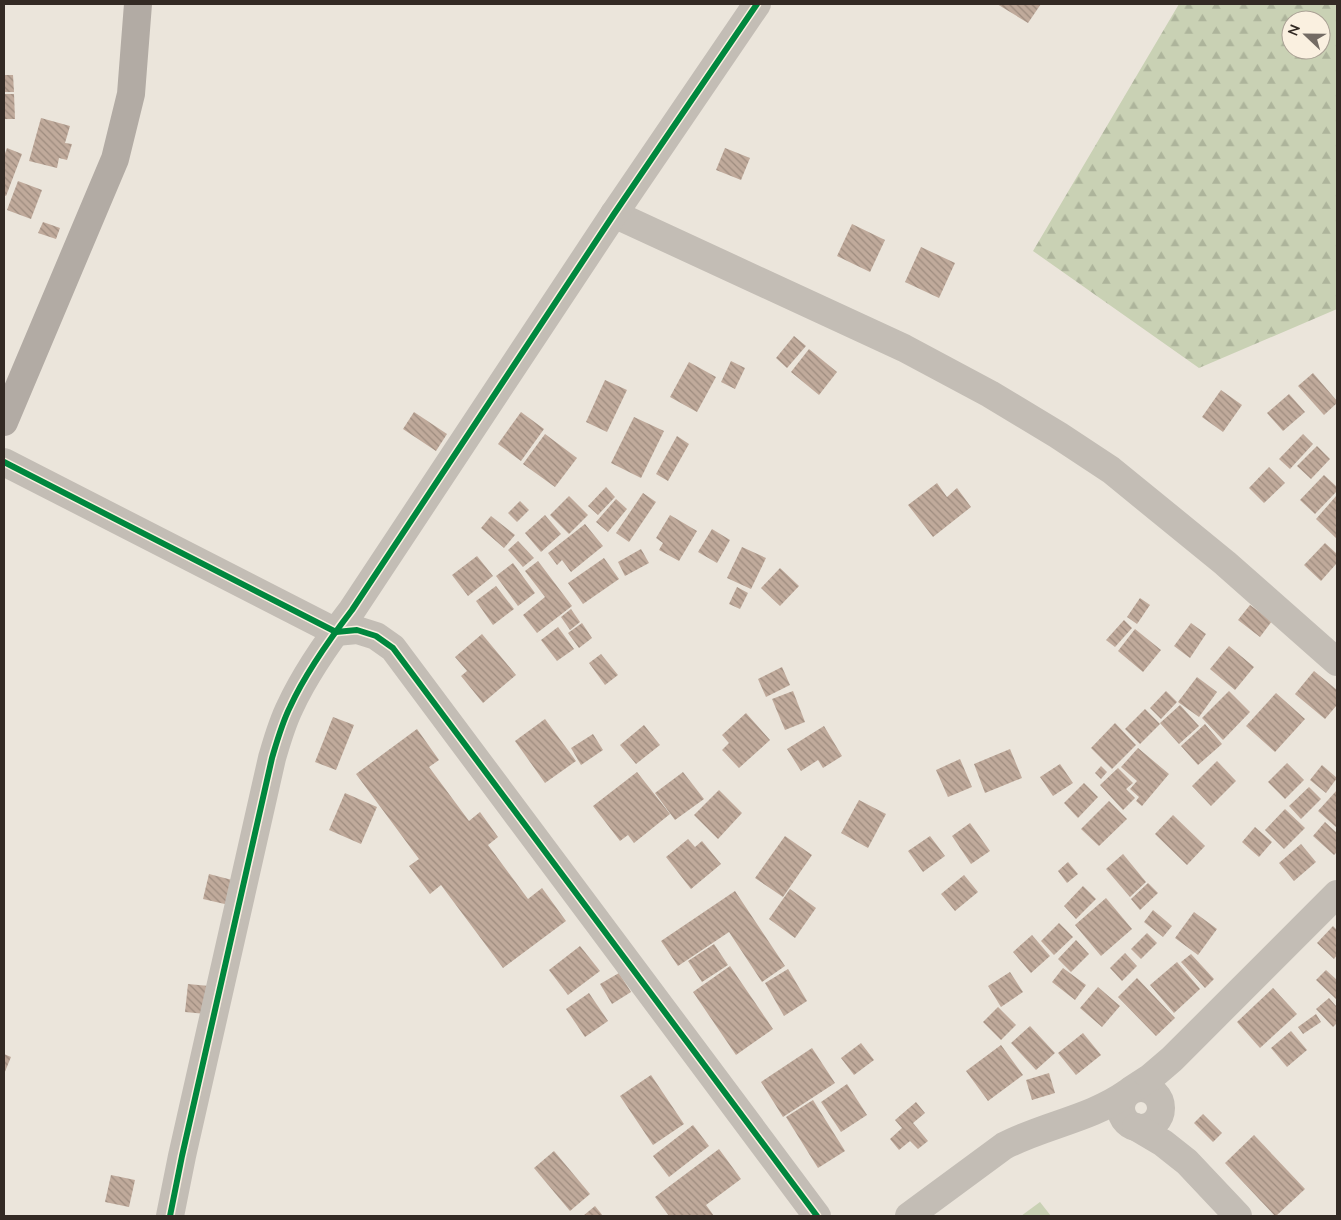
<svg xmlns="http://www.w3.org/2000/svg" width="1341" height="1220" font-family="'Nunito Sans',sans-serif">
  <defs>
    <pattern id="forest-firs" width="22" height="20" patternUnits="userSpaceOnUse" patternTransform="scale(1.25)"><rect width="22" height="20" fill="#c9d1b4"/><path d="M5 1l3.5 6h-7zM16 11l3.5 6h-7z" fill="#adb49b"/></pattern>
    <pattern id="building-back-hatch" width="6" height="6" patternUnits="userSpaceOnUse" patternTransform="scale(1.25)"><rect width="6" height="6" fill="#c0aa9b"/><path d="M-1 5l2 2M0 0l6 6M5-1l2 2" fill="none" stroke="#9d8b7e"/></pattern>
  </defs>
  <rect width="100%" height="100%" fill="#ebe5db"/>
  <!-- forest -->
  <path fill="url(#forest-firs)" fill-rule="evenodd" d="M1179 4H1337V309L1199 368 1033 251ZM1291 20H1321V50H1291Z"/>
  <!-- pitch -->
  <polygon fill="#c9d1b4" points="1040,1202 1051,1216 1021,1216"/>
  <!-- building -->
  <g fill="url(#building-back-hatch)">
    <polygon points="997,4 1041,4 1028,23"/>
    <polygon points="4,75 13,75 14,92 4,92"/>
    <polygon points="4,94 14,94 15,119 4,119"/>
    <polygon points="41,118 70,126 65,143 72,144 67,160 59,158 57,168 29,161"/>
    <polygon points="7,148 22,154 6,196 4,195 4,156"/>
    <polygon points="725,148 750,158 741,180 716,170"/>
    <polygon points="18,181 42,190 31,219 7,210"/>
    <polygon points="43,222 60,228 56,239 38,233"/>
    <polygon points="852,224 885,240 870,272 837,256"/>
    <polygon points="921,247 955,263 939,298 905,282"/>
    <polygon points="794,336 806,346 787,368 776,358"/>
    <polygon points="809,349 837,372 819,395 791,372"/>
    <polygon points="731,361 745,368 735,389 721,382"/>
    <polygon points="689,362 716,377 697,412 670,397"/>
    <polygon points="1313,373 1337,401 1337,403 1324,415 1298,386"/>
    <polygon points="605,380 627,390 607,432 586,422"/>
    <polygon points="1221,390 1242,405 1223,432 1202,417"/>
    <polygon points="1289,394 1305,412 1283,431 1267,413"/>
    <polygon points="414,412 447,434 436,451 403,429"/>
    <polygon points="521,412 544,429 521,461 498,444"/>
    <polygon points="634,417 664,431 641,478 611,463"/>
    <polygon points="545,434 577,458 555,487 523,464"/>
    <polygon points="1303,434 1313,444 1290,469 1279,459"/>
    <polygon points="677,436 689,444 668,481 656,474"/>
    <polygon points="1317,446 1330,459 1311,479 1297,466"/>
    <polygon points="1269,467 1285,483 1264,503 1249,488"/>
    <polygon points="1324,475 1337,487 1337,491 1315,514 1300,500"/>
    <polygon points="937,483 947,497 957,488 971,507 933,537 908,505"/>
    <polygon points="606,487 615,497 598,515 588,506"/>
    <polygon points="643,493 656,502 629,542 616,533"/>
    <polygon points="1337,495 1337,539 1316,519"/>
    <polygon points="569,496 588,515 569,534 550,515"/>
    <polygon points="616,499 627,509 608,532 596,522"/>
    <polygon points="520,501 529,510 517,522 508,513"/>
    <polygon points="545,515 561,534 541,552 525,533"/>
    <polygon points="670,515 697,531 679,561 659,550 663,543 656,538"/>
    <polygon points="491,516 515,535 504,548 481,528"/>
    <polygon points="585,524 603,546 571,572 562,560 557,565 548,553"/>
    <polygon points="712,529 730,540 717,563 698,552"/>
    <polygon points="518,541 534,558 523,567 508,550"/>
    <polygon points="1325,543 1337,554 1337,563 1321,581 1304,565"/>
    <polygon points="742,547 766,558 751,589 727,578"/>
    <polygon points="641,549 649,563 625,576 618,562"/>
    <polygon points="477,556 493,576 468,596 452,575"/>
    <polygon points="604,558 619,579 583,604 568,583"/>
    <polygon points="538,561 572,606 537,633 523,615 545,597 525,571"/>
    <polygon points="513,563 535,593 518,606 496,576"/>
    <polygon points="780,568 799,586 780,606 761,588"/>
    <polygon points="496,586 514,609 493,625 476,601"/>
    <polygon points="737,587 748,593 740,609 729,604"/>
    <polygon points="1140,598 1150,605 1137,624 1127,617"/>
    <polygon points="1250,605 1272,621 1260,637 1238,620"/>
    <polygon points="571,609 580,622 570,630 561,617"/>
    <polygon points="1124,620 1132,628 1115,647 1106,640"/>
    <polygon points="582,623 592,638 579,648 568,633"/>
    <polygon points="1191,623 1206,634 1190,658 1174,646"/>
    <polygon points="558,627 574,649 557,661 541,640"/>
    <polygon points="1135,629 1161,650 1143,672 1118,651"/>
    <polygon points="482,634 516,675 483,703 461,676 467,671 455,657"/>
    <polygon points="1229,646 1254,667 1235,690 1210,669"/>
    <polygon points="601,654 618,675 605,685 589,663"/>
    <polygon points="782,667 790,685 766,697 758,679"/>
    <polygon points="1314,671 1337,690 1337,705 1325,719 1295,694"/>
    <polygon points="1197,677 1217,692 1199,717 1178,702"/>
    <polygon points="793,691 805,722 785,730 772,699"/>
    <polygon points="1166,691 1177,702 1161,719 1150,708"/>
    <polygon points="1229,691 1250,712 1223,740 1202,718"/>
    <polygon points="1276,693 1305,719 1275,752 1246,726"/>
    <polygon points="1180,705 1199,726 1179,744 1160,723"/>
    <polygon points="1145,709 1160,724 1140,744 1125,729"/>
    <polygon points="746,713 770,740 739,768 722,750 729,743 722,735"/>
    <polygon points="333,717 354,725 336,770 315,762"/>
    <polygon points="545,719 576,761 545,783 515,741"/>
    <polygon points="1115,723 1136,745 1112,769 1091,748"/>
    <polygon points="1205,724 1222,744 1198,765 1181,746"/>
    <polygon points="644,725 660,745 636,764 620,745"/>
    <polygon points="824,726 842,756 823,768 818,760 801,771 787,749"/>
    <polygon points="417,729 439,760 429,767 469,821 480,812 498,837 488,845 528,899 542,888 566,921 503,968 441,885 430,894 409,866 419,859 356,774"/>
    <polygon points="593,734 603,750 581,765 571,748"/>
    <polygon points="1138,748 1169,774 1142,806 1136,801 1139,797 1130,789 1137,781 1121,767"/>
    <polygon points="1010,749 1022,778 985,793 974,764"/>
    <polygon points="960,759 972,787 948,797 936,770"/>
    <polygon points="1217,761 1236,781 1211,806 1192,786"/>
    <polygon points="1287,763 1304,780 1285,799 1268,782"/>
    <polygon points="1060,764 1073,783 1053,796 1040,777"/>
    <polygon points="1322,765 1337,778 1326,793 1310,780"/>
    <polygon points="1101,766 1107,772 1101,779 1095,773"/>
    <polygon points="1118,768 1133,783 1126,789 1135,798 1123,810 1100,785"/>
    <polygon points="637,772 670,814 634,843 628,835 620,841 593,806"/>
    <polygon points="683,772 704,799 675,820 655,793"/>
    <polygon points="1084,783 1098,797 1078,818 1064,803"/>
    <polygon points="1309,787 1321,799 1301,819 1289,806"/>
    <polygon points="719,790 742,813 718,839 694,815"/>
    <polygon points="1337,790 1337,828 1318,811"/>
    <polygon points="345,793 377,807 361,844 329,830"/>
    <polygon points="859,800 886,814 868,848 841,833"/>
    <polygon points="1109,801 1127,819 1099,846 1081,829"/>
    <polygon points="1285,809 1305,828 1284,849 1265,830"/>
    <polygon points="1173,815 1205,846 1187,865 1155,834"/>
    <polygon points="1325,822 1337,833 1337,852 1334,855 1313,836"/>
    <polygon points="970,823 990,851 971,864 952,836"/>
    <polygon points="1255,827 1272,842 1259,857 1242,842"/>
    <polygon points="785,836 812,855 783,897 755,878"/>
    <polygon points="930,836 945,856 923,872 908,851"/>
    <polygon points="688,839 695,847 702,841 721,864 691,889 666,857"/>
    <polygon points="1301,844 1316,862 1294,881 1279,863"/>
    <polygon points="1123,854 1146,882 1130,897 1106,869"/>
    <polygon points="1068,862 1078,874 1067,883 1058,871"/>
    <polygon points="209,874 236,881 229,905 203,899"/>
    <polygon points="964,875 978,892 955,911 941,894"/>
    <polygon points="1148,883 1158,893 1140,910 1131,899"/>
    <polygon points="1083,886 1096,899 1076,919 1064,906"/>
    <polygon points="790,889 816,908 795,938 769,919"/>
    <polygon points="735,891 785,966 762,982 729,932 678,966 661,941"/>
    <polygon points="1106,898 1132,929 1101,956 1075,925"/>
    <polygon points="1153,910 1172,926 1163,937 1144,922"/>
    <polygon points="1194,912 1217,929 1198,955 1175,938"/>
    <polygon points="1059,923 1073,937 1054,955 1041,941"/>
    <polygon points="1333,926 1337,930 1337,955 1334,959 1317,943"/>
    <polygon points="1147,933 1157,943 1141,959 1131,949"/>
    <polygon points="1032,935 1050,956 1031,973 1013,952"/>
    <polygon points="1076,940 1089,954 1071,972 1058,959"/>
    <polygon points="714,944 728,965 702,982 688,961"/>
    <polygon points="580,946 600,971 568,995 549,970"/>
    <polygon points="1125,953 1137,966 1122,981 1110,968"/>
    <polygon points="1191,954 1214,979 1205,988 1181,962"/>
    <polygon points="1177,962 1200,989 1174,1013 1150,985"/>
    <polygon points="730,966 773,1029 736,1055 693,992"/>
    <polygon points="1063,968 1086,985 1075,1000 1052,982"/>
    <polygon points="788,969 807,1001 784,1016 765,983"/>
    <polygon points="1326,970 1337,980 1337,1000 1316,980"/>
    <polygon points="1010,972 1023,992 1001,1007 988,986"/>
    <polygon points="619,973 631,992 612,1004 600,984"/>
    <polygon points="1137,978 1175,1018 1156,1036 1118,997"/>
    <polygon points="188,984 209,986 206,1014 185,1012"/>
    <polygon points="1098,987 1120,1006 1102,1027 1080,1008"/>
    <polygon points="1273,988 1297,1014 1260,1048 1237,1022"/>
    <polygon points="589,993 608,1021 585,1037 566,1009"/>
    <polygon points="1329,998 1337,1007 1337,1023 1333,1027 1316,1009"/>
    <polygon points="998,1007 1016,1025 1001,1040 983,1022"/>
    <polygon points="1316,1014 1321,1022 1303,1034 1298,1027"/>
    <polygon points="1030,1026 1055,1053 1036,1070 1011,1043"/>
    <polygon points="1291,1031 1307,1050 1287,1067 1271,1048"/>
    <polygon points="1083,1033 1101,1055 1076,1075 1058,1053"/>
    <polygon points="861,1043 874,1060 854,1075 841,1058"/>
    <polygon points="1001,1045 1023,1075 988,1101 966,1071"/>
    <polygon points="812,1048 835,1083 783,1117 761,1082"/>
    <polygon points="4,1054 11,1057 4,1074"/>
    <polygon points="1049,1073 1055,1093 1032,1100 1026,1080"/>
    <polygon points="651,1075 684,1124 653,1145 620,1096"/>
    <polygon points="847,1084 867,1115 841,1132 821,1102"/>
    <polygon points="813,1100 845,1151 818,1168 786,1117"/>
    <polygon points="916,1102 925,1113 913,1123 928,1141 918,1149 910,1141 899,1150 890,1139 902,1128 895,1120"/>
    <polygon points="1203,1114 1222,1133 1213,1142 1194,1123"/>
    <polygon points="693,1125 709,1146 669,1177 653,1156"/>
    <polygon points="1254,1135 1305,1189 1276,1216 1275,1216 1225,1163"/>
    <polygon points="719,1149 741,1179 706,1205 714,1216 669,1216 655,1197"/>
    <polygon points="554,1151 590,1194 570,1211 534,1168"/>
    <polygon points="111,1175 135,1180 129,1207 105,1202"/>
    <polygon points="595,1206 603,1216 583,1216"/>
  </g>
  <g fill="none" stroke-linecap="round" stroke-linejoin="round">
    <!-- minor -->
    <g stroke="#c3bdb5" stroke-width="28">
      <polyline points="614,214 904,348 990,394 1058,435 1111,470 1225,563 1337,662"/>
      <polyline points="4,462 336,632 357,630 376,636 393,648 817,1216"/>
      <circle cx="1141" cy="1108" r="20"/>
      <polyline points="1131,1090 1151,1077 1172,1059 1337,894"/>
      <polyline points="1136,1127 1163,1143 1187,1162 1238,1216"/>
      <path d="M170 1216 182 1156 272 758C277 741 282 723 290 707 306 672 329 640 352 610L614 214 757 4"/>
      <path d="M909 1216 1004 1146C1044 1125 1090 1119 1127 1093"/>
    </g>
    <!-- major -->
    <polyline stroke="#b2aba4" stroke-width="28" points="4,422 115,159 131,94 138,4"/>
    <!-- cycleway casing -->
    <g stroke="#faf0e0" stroke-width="9">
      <g id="cycleway">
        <polyline points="4,462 336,632 357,630 376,636 393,648 817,1216"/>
        <path d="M170 1216 182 1156 272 758C277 741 282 723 290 707 306 672 329 640 352 610L614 214 757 4"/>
      </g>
    </g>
    <!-- cycleway -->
    <use href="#cycleway" stroke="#00873e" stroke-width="6"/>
  </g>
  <!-- border -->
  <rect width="1341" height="1220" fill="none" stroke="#332a24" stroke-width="10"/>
  <!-- north arrow -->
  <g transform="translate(1306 35) rotate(292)"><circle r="24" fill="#faf0e0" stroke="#aaa195"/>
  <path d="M0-4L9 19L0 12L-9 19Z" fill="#736b64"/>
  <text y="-8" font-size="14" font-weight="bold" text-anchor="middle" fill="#332a24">N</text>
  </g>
</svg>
